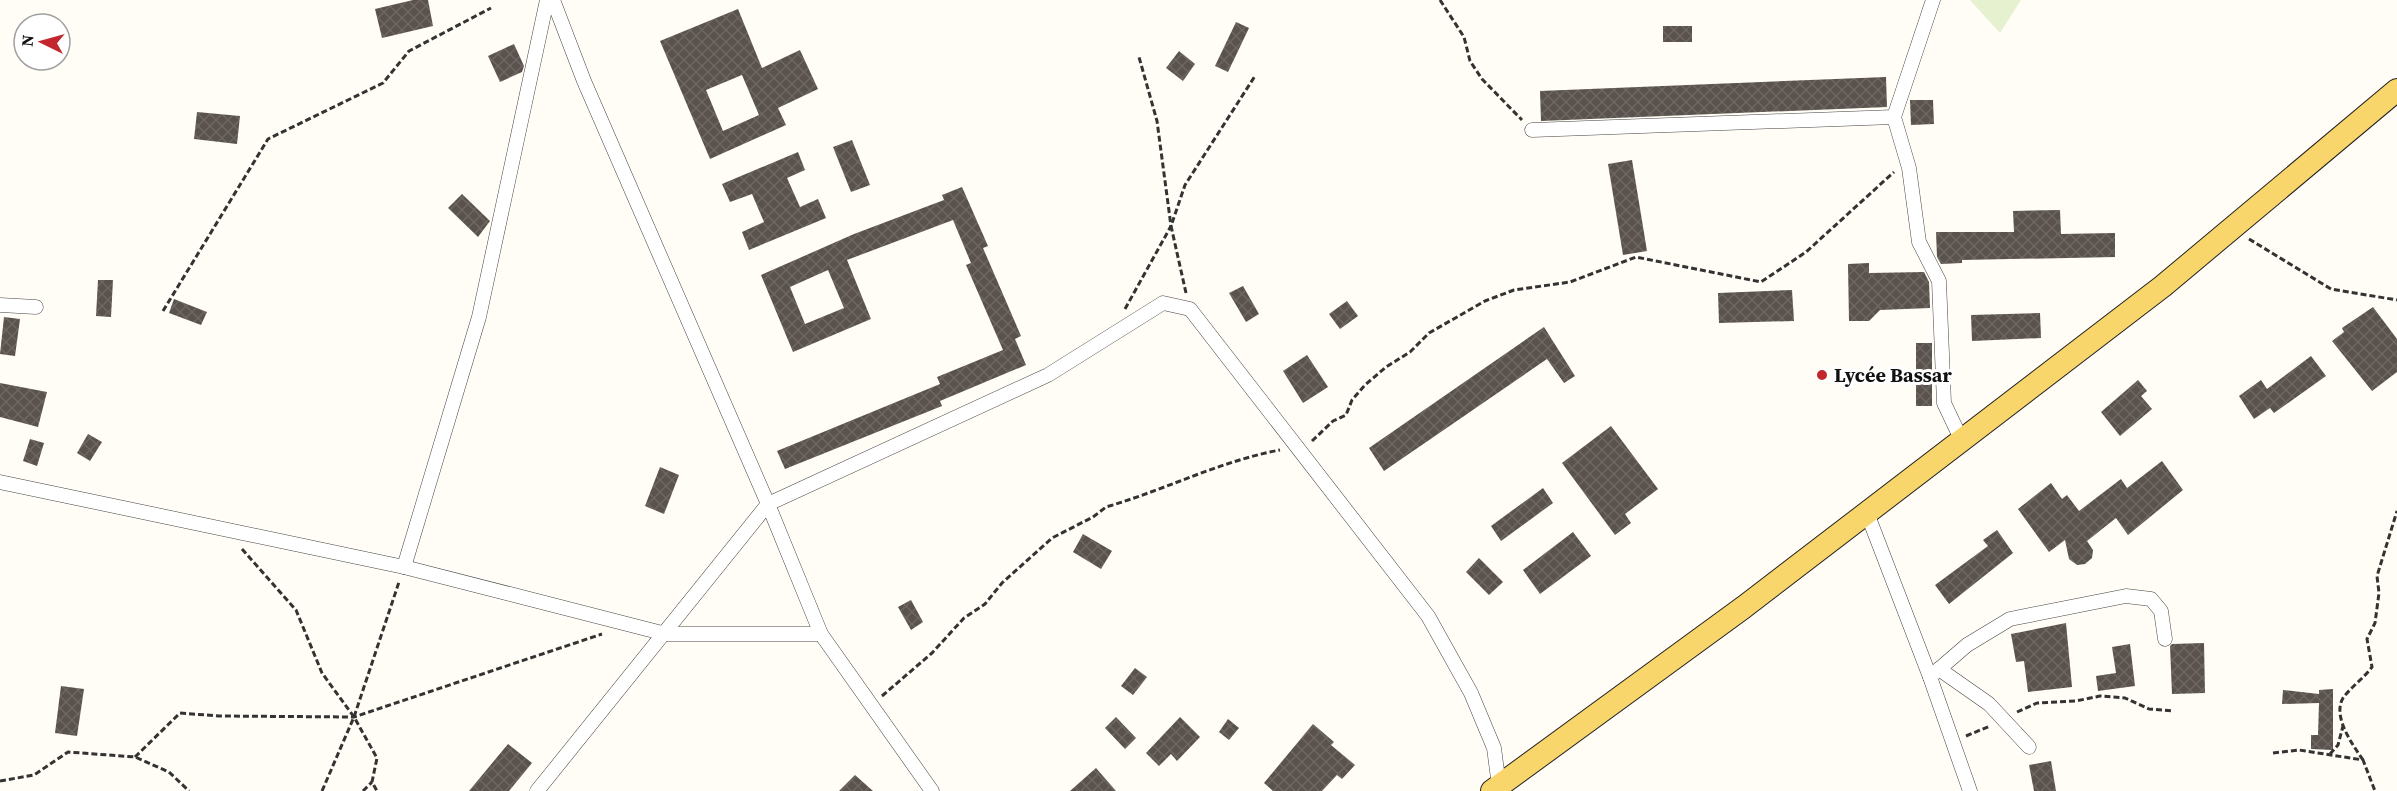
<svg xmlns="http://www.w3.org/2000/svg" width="2397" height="791" font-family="'Source Serif 4',serif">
  <defs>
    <pattern id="building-cross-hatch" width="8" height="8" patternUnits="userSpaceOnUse" patternTransform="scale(1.5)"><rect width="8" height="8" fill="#5a524d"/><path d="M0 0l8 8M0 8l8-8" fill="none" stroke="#6d6662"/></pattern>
  </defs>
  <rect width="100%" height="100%" fill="#fffdf5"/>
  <!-- pitch -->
  <polygon fill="#e6f2cf" points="1970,0 2021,0 2000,33"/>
  <!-- building -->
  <g fill="url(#building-cross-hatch)" fill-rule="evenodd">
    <polygon points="413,0 428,0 433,26 382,38 375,9"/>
    <path d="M738 9 762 68 800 50 818 89 778 108 786 125 710 159 660 41ZM742 75 759 115 723 131 706 90Z"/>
    <polygon points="1236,22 1249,28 1228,72 1215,66"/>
    <rect x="1663" y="26" width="29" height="16"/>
    <polygon points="514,44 524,66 522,72 500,82 488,56"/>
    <polygon points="1179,51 1195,64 1183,81 1166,68"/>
    <polygon points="1886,77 1887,107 1541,121 1540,91"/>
    <polygon points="1910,100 1933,100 1934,124 1911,125"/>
    <polygon points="197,112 240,116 237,144 194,139"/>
    <polygon points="852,140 870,185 851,192 833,147"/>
    <polygon points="798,152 805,170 787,178 800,207 818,199 826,218 749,250 742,232 764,222 752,194 730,202 722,184"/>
    <polygon points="1632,160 1647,251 1623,255 1608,164"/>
    <path d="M962 187 988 246 983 248 1021 336 1015 339 1026 365 940 401 942 406 785 469 777 451 940 384 937 377 1003 350 966 265 971 263 953 220 847 260 871 319 793 352 761 275 854 234 944 200 942 195ZM828 270 844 308 805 324 790 287Z"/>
    <polygon points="462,194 490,221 478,237 448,208"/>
    <polygon points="2060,210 2061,234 2115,233 2115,257 1962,260 1962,263 1941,264 1937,257 1936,232 2014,232 2013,211"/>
    <polygon points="1869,263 1869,273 1924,272 1929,282 1930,308 1880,310 1869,321 1849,321 1848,264"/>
    <polygon points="98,280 113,280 111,317 96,316"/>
    <polygon points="1243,286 1259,314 1246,322 1229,293"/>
    <polygon points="1792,290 1794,321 1719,323 1718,293"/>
    <polygon points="174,299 207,312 201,325 169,313"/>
    <polygon points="1347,301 1358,316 1340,329 1329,314"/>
    <polygon points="2373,307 2397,339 2397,372 2372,391 2332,341 2344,332 2342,328"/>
    <polygon points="2040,313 2041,338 1972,341 1971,315"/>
    <polygon points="4,317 20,319 15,356 0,354"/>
    <polygon points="1544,327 1575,376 1564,383 1547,359 1384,471 1369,448"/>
    <rect x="1916" y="343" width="16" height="63"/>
    <polygon points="1307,355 1328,387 1303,403 1283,371"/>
    <polygon points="2311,356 2326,376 2274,413 2270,408 2254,419 2239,396 2261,380 2267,389"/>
    <polygon points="2138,380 2147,391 2141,396 2152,409 2120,436 2101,412"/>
    <polygon points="0,383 47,392 38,427 0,417"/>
    <polygon points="1611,426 1658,489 1625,514 1631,523 1615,535 1562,463"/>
    <polygon points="88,434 102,442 90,461 77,453"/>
    <polygon points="30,439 44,443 37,466 23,461"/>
    <polygon points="2162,461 2183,490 2128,535 2116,518 2087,541 2093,550 2092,558 2085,564 2077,565 2069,559 2065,540 2049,552 2018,509 2051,483 2062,499 2067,495 2079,511 2121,479 2127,488"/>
    <polygon points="660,467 679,475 664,514 645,506"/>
    <polygon points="1543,488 1553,503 1501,541 1491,526"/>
    <polygon points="1997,530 2013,553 1949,604 1935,585 1988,546 1983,540"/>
    <polygon points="1573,532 1591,556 1540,594 1523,570"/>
    <polygon points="1083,534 1112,551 1101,569 1073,552"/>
    <polygon points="1479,558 1503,582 1489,595 1466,572"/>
    <polygon points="911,600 923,622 911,630 898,607"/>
    <polygon points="2066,623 2072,687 2028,692 2024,661 2016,662 2011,634"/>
    <polygon points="2204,643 2205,693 2172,694 2170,646 2172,644"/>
    <polygon points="2130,644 2135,686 2098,691 2096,676 2116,673 2112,647"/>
    <polygon points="1135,668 1147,677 1133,695 1121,686"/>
    <polygon points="61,686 84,689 77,736 55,733"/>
    <polygon points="2333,689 2333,750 2311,749 2311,735 2318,735 2319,703 2282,704 2283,690 2319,694 2319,690"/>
    <polygon points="1116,717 1136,738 1125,749 1105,728"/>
    <polygon points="1180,717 1200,737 1177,761 1171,754 1159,766 1146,753"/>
    <polygon points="1228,719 1239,728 1229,740 1219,732"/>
    <polygon points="1313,724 1334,742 1331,745 1355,765 1342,779 1337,775 1322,791 1273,791 1264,783"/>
    <polygon points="508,744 532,763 509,791 469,791"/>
    <polygon points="2051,761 2056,791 2034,791 2029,765"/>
    <polygon points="1096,768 1116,791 1070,791"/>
    <polygon points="855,775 873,791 839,791"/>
  </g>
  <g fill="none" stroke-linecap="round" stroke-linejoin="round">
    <!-- minor casing -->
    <g stroke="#444" stroke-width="15">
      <g id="minor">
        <polyline points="553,0 584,81 768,504 821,634 932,791"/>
        <polyline points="1933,0 1894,117 1909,168 1919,242 1939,281 1944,403 1962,441"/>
        <polyline points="1532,130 1894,117"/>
        <polyline points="0,305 36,307"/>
        <polyline points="0,482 404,567 666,634 821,634"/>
        <polyline points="1867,513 1930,677 1970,791"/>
        <polyline points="404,567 479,317 547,0"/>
        <polyline points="1939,669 1989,704 2029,747"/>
        <polyline points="1930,677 1967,645 2010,619 2126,596 2151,599 2161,611 2165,639"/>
        <polyline points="537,791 768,504 1048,375 1163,303 1190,309 1428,616 1471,693 1494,748 1499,786 1503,790"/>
      </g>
    </g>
    <!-- primary casing -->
    <g stroke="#222" stroke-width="24">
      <polyline id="primary" points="1492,791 1744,607 2163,286 2397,90"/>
    </g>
    <!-- path -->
    <g stroke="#333" stroke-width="3" stroke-dasharray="6 3" stroke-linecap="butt">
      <polyline points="1440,0 1464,37 1470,61 1482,79 1522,120"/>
      <polyline points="2249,239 2331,289 2397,300"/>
      <polyline points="1186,293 1171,226 1185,185 1255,76"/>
      <polyline points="1125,309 1171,226 1157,121 1139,57"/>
      <polyline points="163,311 268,139 383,83 409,51 491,8"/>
      <polyline points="1312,441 1333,421 1346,415 1352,400 1365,385 1386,367 1410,352 1429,333 1485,301 1514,290 1570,282 1636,257 1761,282 1806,252 1894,172"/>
      <polyline points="242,549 296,610 322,673 354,717 377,758 372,782 377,791"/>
      <path d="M882 696 932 653 964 618 985 604 1002 583 1052 538 1093 517 1106 507C1165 490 1220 461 1280 450"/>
      <polyline points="2017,712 2037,703 2076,701 2100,696 2125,698 2149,709 2174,711"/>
      <polyline points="1966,736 1990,726"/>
      <polyline points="2273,753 2299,750 2363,760 2375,791"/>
      <polyline points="2330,754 2338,745 2343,726"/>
      <polyline points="135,757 180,713 219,716 354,717 602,634"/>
      <path d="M2363 760C2353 745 2332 717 2343 698 2351 687 2364 678 2372 667L2367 639 2375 623 2379 593 2377 576 2397 511"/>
      <polyline points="0,781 34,775 68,752 135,757 169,772 189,791"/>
      <polyline points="322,791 354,717 399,582"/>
      <polyline points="363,791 372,782"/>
    </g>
    <!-- minor -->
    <use href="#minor" stroke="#fff" stroke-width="14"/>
    <!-- primary -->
    <use href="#primary" stroke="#f9d66b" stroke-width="22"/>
  </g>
  <!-- markers -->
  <circle fill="#c4262e" stroke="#fff" stroke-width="2" cx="1822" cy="375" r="6"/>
  <g text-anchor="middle" stroke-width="6" stroke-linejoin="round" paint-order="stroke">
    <!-- poi labels -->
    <g font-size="20" font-weight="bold" fill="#111" stroke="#fff" text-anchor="start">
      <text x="1834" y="382">Lycée Bassar</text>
    </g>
  </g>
  <!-- north arrow -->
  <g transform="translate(42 42) rotate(275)"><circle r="28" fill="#ffffff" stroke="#a0a0a0" stroke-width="1.5"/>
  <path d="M0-4.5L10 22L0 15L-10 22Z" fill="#c4262e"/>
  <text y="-9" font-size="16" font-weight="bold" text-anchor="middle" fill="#111111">N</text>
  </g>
</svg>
